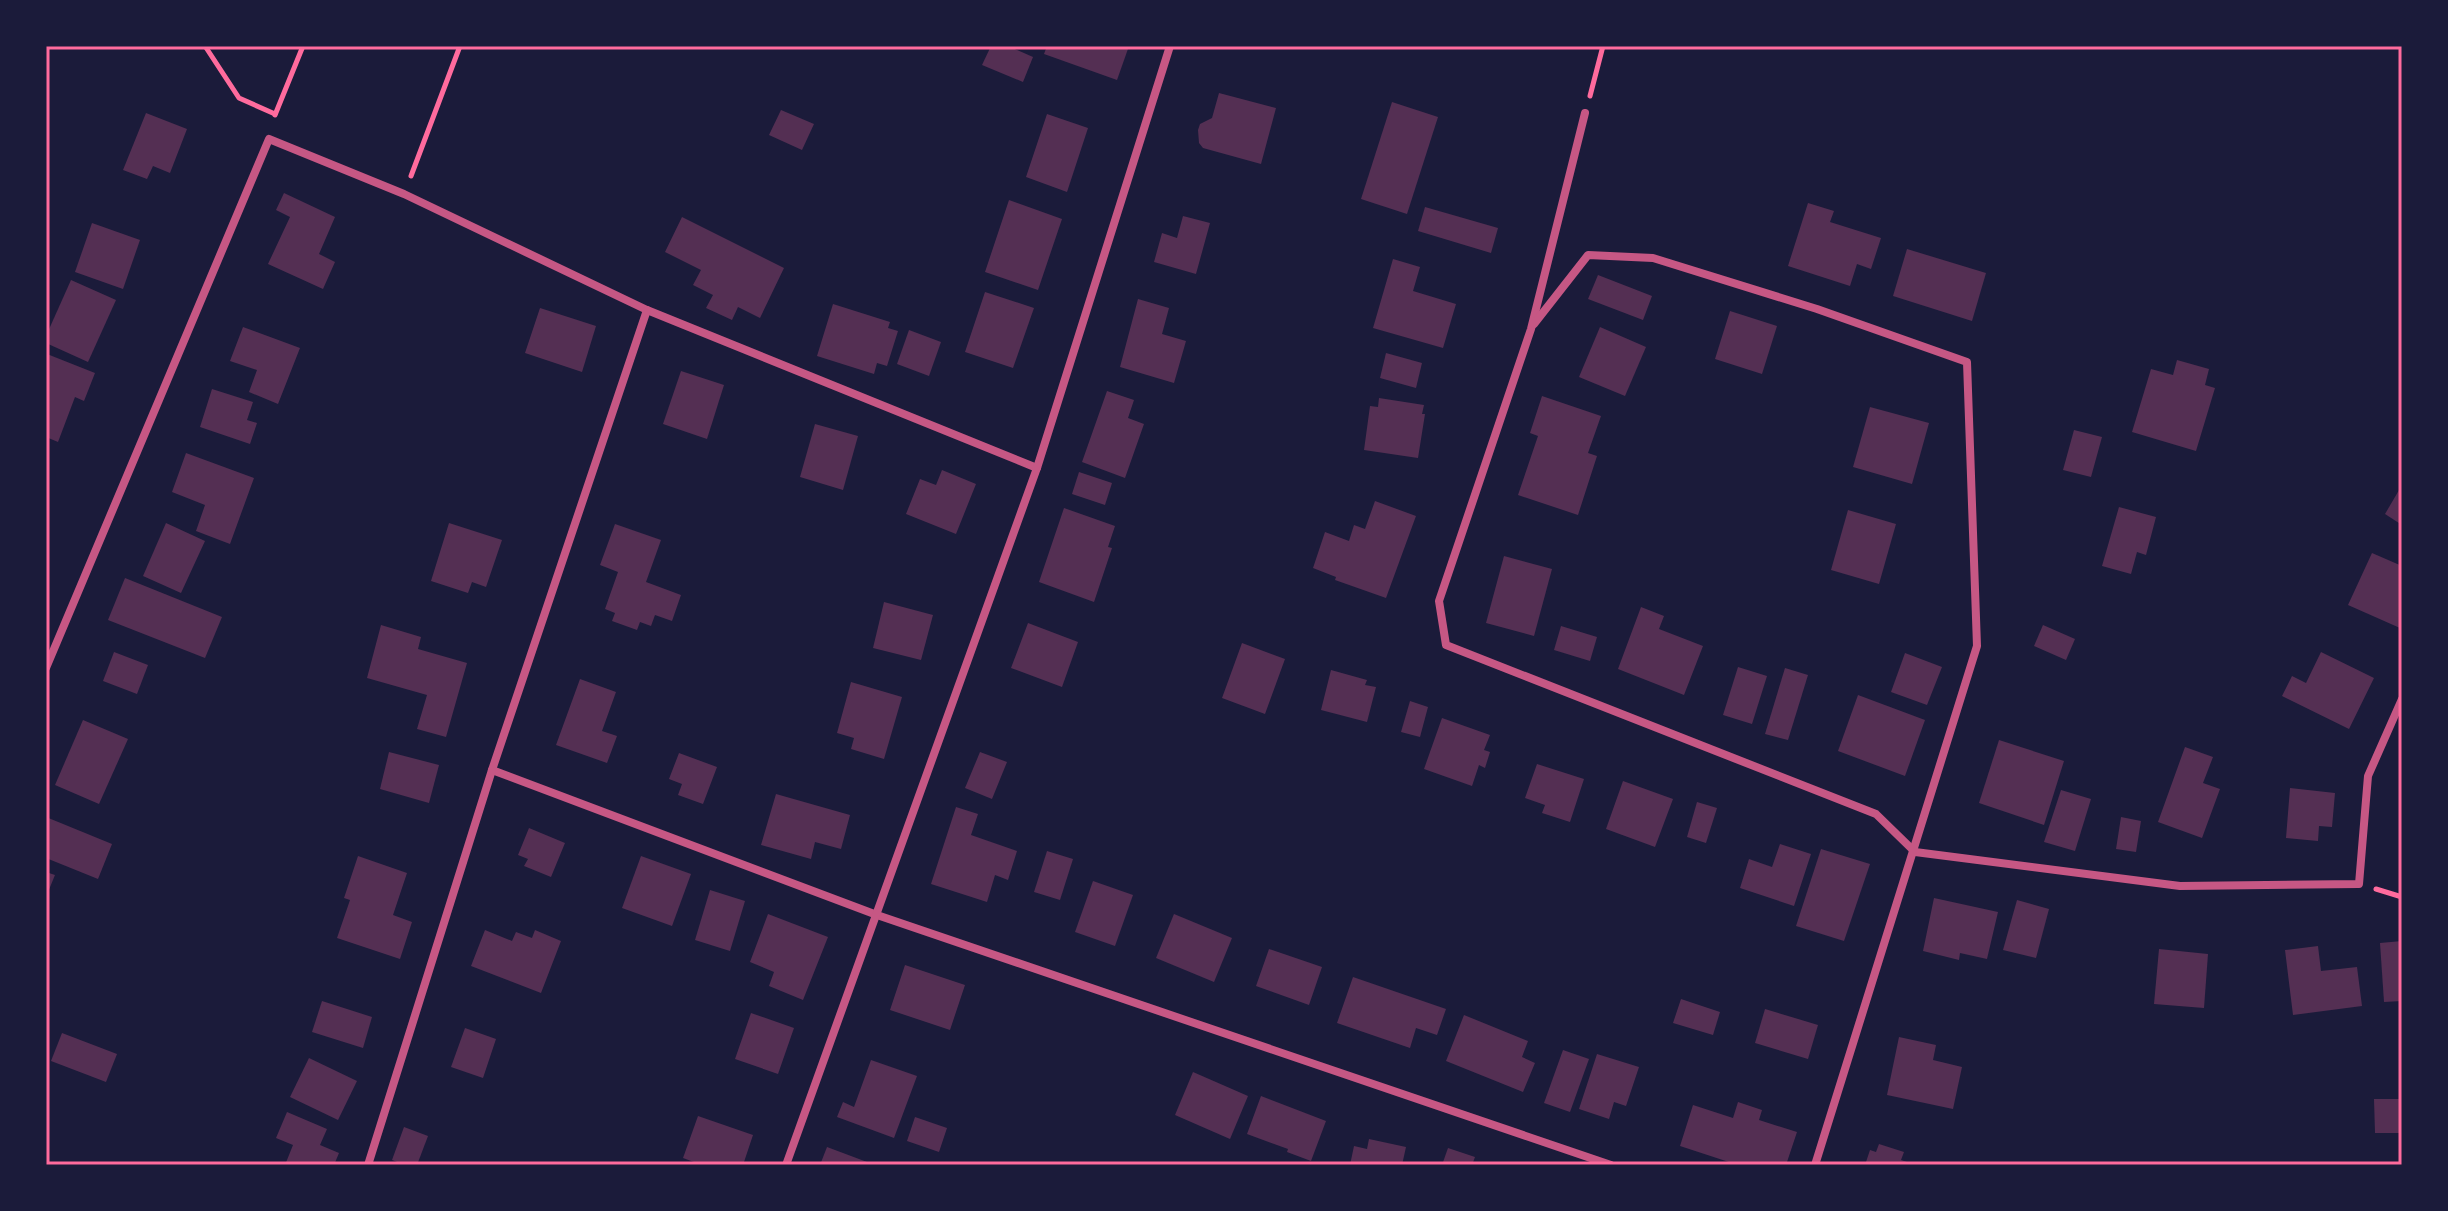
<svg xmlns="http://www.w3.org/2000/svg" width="2448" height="1211" font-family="'IBM Plex Sans',sans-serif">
  <rect width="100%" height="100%" fill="#1b1b3a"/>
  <!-- building -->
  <g fill="#542f53">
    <polygon points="991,46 1008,46 1033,57 1023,82 982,65"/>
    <polygon points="1047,46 1129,46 1117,80 1044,54"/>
    <polygon points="1219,93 1276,108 1261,164 1203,148 1199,143 1198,130 1200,124 1212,118"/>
    <polygon points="1392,102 1438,117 1407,214 1361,199"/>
    <polygon points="781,110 814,124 802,150 769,135"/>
    <polygon points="146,113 187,129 170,173 153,166 147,179 123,170"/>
    <polygon points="1047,114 1088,128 1067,192 1026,177"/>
    <polygon points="284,193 335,217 319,254 335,262 323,289 268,264 290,217 276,210"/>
    <polygon points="1009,200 1062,219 1038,290 985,272"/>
    <polygon points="1808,203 1834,211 1830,222 1881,238 1871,269 1857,264 1850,286 1788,266"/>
    <polygon points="1425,207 1498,228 1491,253 1418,231"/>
    <polygon points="1183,216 1210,223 1196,274 1154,262 1162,233 1177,238"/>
    <polygon points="682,217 784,268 760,318 738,307 732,320 706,308 713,295 693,285 701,270 665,252"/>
    <polygon points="92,223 140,240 123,289 75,272"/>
    <polygon points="1907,249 1986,273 1972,321 1893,296"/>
    <polygon points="1393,259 1420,267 1413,291 1456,304 1443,348 1373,328"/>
    <polygon points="1598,275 1652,296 1643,320 1588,299"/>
    <polygon points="71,280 116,300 88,362 46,343 46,336"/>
    <polygon points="985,292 1034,308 1013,368 965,352"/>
    <polygon points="1138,299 1169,308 1162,334 1186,341 1174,383 1120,367"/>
    <polygon points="833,304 890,322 888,328 898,331 887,366 877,363 874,374 817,356"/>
    <polygon points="540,308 596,326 582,372 525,353"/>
    <polygon points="1730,311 1777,326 1762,374 1715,359"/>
    <polygon points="243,327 300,348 278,404 249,392 257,370 230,361"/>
    <polygon points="1600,327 1646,347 1625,396 1579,377"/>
    <polygon points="909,330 941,342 929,376 897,364"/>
    <polygon points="1386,353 1422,363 1416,388 1380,378"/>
    <polygon points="47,354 95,373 84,401 75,397 58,442 46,437"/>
    <polygon points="2177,360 2209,369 2205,385 2215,388 2196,451 2132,432 2151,369 2173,375"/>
    <polygon points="681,371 724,385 707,439 663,424"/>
    <polygon points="212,389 253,402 247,420 257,423 250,444 200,427"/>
    <polygon points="1107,391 1134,400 1128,418 1144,424 1125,478 1082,462"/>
    <polygon points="1542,396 1601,416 1588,453 1597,456 1578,515 1518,495 1538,436 1530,433"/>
    <polygon points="1379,398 1424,405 1422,414 1425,414 1418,458 1364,450 1370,406 1378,407"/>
    <polygon points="1870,407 1929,423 1912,484 1853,467"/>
    <polygon points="815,424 858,436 843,490 800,477"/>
    <polygon points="2074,430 2102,437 2091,477 2063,470"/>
    <polygon points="186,453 254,478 230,544 196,531 205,505 172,492"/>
    <polygon points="942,470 976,484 956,534 906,514 920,479 936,485"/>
    <polygon points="1079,472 1112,483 1105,505 1072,494"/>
    <polygon points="2402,485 2402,525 2385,514"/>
    <polygon points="1375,501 1416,516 1386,598 1335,580 1336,577 1313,568 1325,532 1349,541 1354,525 1365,529"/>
    <polygon points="2119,507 2156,517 2146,555 2137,552 2131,574 2102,566"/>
    <polygon points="1064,508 1115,526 1108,547 1112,548 1094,602 1039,582"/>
    <polygon points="1848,510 1896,524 1879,584 1831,570"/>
    <polygon points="166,523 205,541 181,593 143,576"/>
    <polygon points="449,523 502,540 486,587 472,582 468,593 431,581"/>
    <polygon points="615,524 661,540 646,582 681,595 672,621 655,615 651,626 640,622 637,630 612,621 615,613 605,609 618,572 600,565"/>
    <polygon points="2372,553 2402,566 2400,628 2348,605"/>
    <polygon points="1504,556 1552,569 1534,636 1486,623"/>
    <polygon points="125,578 222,617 205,658 108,620"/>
    <polygon points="884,602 933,615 921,660 873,648"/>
    <polygon points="1641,607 1664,616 1659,629 1703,646 1684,695 1618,669"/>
    <polygon points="1028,623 1078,642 1062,687 1011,668"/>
    <polygon points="381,625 421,637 418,649 467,663 446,737 417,729 427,695 367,678"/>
    <polygon points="2043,625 2075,639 2066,660 2034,646"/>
    <polygon points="1561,626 1597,637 1590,661 1554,650"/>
    <polygon points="1242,643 1285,659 1265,714 1222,698"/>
    <polygon points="114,652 148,665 137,694 103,681"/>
    <polygon points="2321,652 2374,678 2349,729 2282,696 2292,676 2306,683"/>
    <polygon points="1905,653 1942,667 1927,705 1891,692"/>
    <polygon points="1738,667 1767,676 1752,724 1723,715"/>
    <polygon points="1785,668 1808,675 1788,740 1765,734"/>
    <polygon points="1331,670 1367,680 1365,685 1376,687 1367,722 1321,710"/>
    <polygon points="580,679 616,692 602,731 617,736 607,763 556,745"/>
    <polygon points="851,682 902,697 884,759 851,749 854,738 837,733"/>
    <polygon points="1858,695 1925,720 1905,776 1838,751"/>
    <polygon points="1410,701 1428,707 1420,737 1401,732"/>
    <polygon points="1442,718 1490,735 1484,750 1490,752 1485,768 1479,765 1472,786 1424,769"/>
    <polygon points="83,720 128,739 99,804 55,785"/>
    <polygon points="1999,740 2064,761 2044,825 1979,803"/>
    <polygon points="2185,747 2213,757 2203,783 2220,789 2202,838 2158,822"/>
    <polygon points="389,752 439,765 429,803 380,789"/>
    <polygon points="980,752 1007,762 992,799 965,788"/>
    <polygon points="679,753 717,767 703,804 678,795 682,784 669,779"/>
    <polygon points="1537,764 1584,779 1570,822 1542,813 1545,805 1525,798"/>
    <polygon points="1623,781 1673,799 1655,847 1606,829"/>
    <polygon points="2290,788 2335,793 2332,827 2319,826 2318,841 2286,838"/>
    <polygon points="2061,790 2091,799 2075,851 2044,842"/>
    <polygon points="776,794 850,815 841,849 815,842 811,859 761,845"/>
    <polygon points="1697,802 1717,808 1706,843 1687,837"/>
    <polygon points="956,807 978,814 971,835 1017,851 1008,880 995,875 987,902 931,884"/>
    <polygon points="46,817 112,844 98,879 46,858"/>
    <polygon points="2121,817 2141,821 2136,852 2116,849"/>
    <polygon points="529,828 565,843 551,877 524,866 528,859 518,855"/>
    <polygon points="1780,844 1811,854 1794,906 1740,888 1749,859 1772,867"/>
    <polygon points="1821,849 1870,864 1844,941 1796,926"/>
    <polygon points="1047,851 1073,859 1060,900 1034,892"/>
    <polygon points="358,856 407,873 393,915 412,922 400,959 337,938 350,900 344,898"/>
    <polygon points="641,856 691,874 672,926 622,908"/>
    <polygon points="46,872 55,875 46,897"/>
    <polygon points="1093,881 1133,895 1115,946 1075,932"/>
    <polygon points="710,890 745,901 730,951 695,940"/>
    <polygon points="1934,898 1998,912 1987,959 1960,953 1959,960 1923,951"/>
    <polygon points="2017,900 2049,909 2036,958 2003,950"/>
    <polygon points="768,914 828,937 803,1000 769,986 774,972 750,962"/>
    <polygon points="1174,914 1232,938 1214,982 1156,958"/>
    <polygon points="485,930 512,941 516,932 532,938 535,930 561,941 541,993 471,966"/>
    <polygon points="2402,941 2402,1001 2384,1002 2380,943"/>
    <polygon points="2318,946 2321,971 2357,967 2362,1006 2293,1015 2285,950"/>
    <polygon points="1269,949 1322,967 1309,1005 1256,986"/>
    <polygon points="2159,949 2208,954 2204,1008 2154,1004"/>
    <polygon points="905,965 965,985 950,1030 890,1010"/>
    <polygon points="1353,977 1446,1009 1437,1035 1416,1028 1410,1048 1337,1023"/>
    <polygon points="1681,999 1720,1012 1713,1035 1673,1023"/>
    <polygon points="322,1001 372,1017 363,1048 312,1032"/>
    <polygon points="1765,1009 1818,1025 1808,1059 1755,1043"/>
    <polygon points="751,1013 794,1028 778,1074 735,1059"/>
    <polygon points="1464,1015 1528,1041 1522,1057 1535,1063 1523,1092 1446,1061"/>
    <polygon points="465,1028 496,1039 483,1078 451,1067"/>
    <polygon points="62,1033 117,1054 106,1082 51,1061"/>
    <polygon points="1899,1037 1936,1045 1933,1060 1962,1067 1953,1109 1887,1095"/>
    <polygon points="1563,1050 1589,1059 1570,1112 1544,1103"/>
    <polygon points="1597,1054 1639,1067 1626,1106 1614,1102 1609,1119 1579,1109"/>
    <polygon points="309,1058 357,1081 338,1120 290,1097"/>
    <polygon points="871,1060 917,1076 894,1138 837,1117 843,1102 854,1107"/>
    <polygon points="1193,1072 1248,1096 1230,1139 1175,1115"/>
    <polygon points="1261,1096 1326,1121 1311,1161 1287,1152 1288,1149 1247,1134"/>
    <polygon points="2374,1099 2402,1099 2402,1133 2375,1133"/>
    <polygon points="1738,1102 1762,1110 1759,1120 1797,1132 1786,1165 1738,1165 1680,1146 1693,1105 1733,1118"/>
    <polygon points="287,1112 327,1129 320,1145 339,1153 334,1165 285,1165 293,1145 276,1138"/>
    <polygon points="698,1116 753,1135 743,1165 702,1165 683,1158"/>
    <polygon points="915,1117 947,1128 939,1152 907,1141"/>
    <polygon points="404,1127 428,1136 417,1165 405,1165 392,1160"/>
    <polygon points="1369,1139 1406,1147 1402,1165 1350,1165 1354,1146 1367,1149"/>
    <polygon points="1879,1144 1904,1152 1901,1160 1916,1165 1865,1165 1870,1150 1876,1152"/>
    <polygon points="827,1147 875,1165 820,1165"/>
    <polygon points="1448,1148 1475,1157 1472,1165 1442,1165"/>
  </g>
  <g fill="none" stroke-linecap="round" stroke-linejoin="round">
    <!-- path -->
    <g stroke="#ff6b9d" stroke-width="5">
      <polyline points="205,46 239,98 275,114"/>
      <polyline points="339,46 344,46"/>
      <polyline points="1590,96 1603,46"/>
      <polyline points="275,115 303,46"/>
      <polyline points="411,176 460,46"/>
      <polyline points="2376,889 2402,897"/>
    </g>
    <!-- minor -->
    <g stroke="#c65784" stroke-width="8">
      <polyline points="1585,113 1531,329 1439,601 1446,645 1876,814 1915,852 2180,886 2359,884 2368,776 2402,699"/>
      <polyline points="1534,324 1588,255 1653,258 1817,309 1967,362 1977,646 1815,1165"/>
      <polyline points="46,668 269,139 404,194 647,310 1037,468"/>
      <polyline points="492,770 877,915 1611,1165"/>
      <polyline points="368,1165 492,770 647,310"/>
      <polyline points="786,1165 1037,468 1170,46"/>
    </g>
  </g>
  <!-- border -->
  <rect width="2448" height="1211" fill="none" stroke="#1b1b3a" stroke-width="96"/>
  <rect x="48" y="48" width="2352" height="1115" fill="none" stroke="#ff6b9d" stroke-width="3"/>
</svg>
